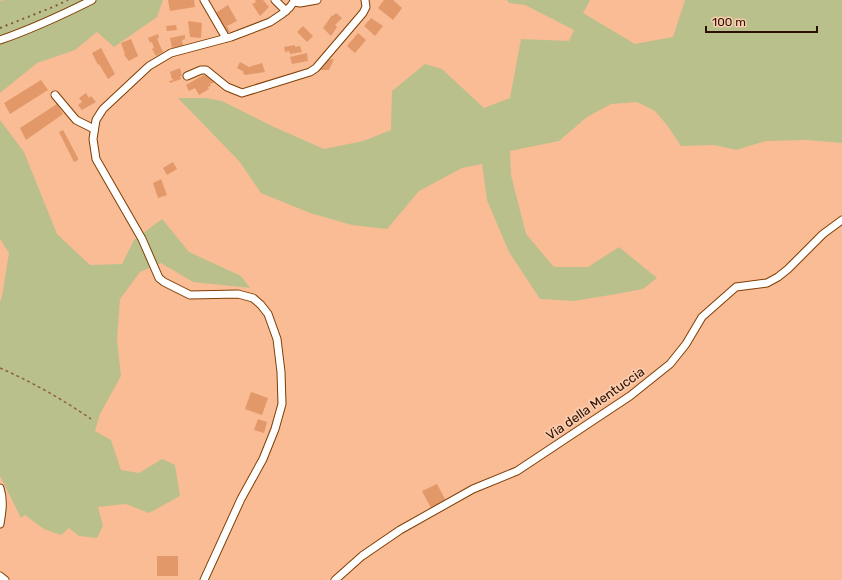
<svg xmlns="http://www.w3.org/2000/svg" width="842" height="580" font-family="Rubik,sans-serif">
  <rect width="100%" height="100%" fill="#f9bc95"/>
  <!-- green -->
  <g fill="#bac08b">
    <polygon points="4,0 163,0 157,17 114,47 97,32 75,50 37,63 0,93 0,1"/>
    <polygon points="507,0 590,0 583,13 635,44 673,37 685,0 842,0 842,143 806,140 766,141 736,150 714,145 681,146 667,125 655,111 637,102 611,104 587,117 559,141 510,151 511,175 526,234 554,267 588,267 619,247 657,278 643,289 616,294 574,301 540,299 509,252 487,200 482,164 462,168 419,191 387,229 352,225 310,213 261,193 239,161 178,98 206,98 222,101 272,126 324,149 363,141 391,130 392,91 425,64 442,69 484,108 510,98 521,39 569,41 574,30 525,5 509,3"/>
    <polygon points="0,120 24,152 57,234 90,265 122,264 134,240 162,219 189,252 241,276 250,288 193,282 161,263 140,272 120,299 117,340 121,376 100,414 95,431 111,440 121,470 139,473 162,459 175,465 180,496 149,513 126,504 98,507 103,526 97,538 79,536 69,528 61,535 44,529 25,515 21,518 0,476 0,302 2,296 9,253 0,239"/>
  </g>
  <!-- building -->
  <g fill="#e29868">
    <polygon points="168,0 194,0 195,7 170,11"/>
    <polygon points="255,0 263,0 269,7 260,16 252,4 256,2"/>
    <polygon points="384,0 393,0 402,8 393,20 378,8"/>
    <polygon points="228,5 237,21 227,26 230,32 225,34 214,14"/>
    <polygon points="336,13 342,18 335,25 337,27 331,36 323,28 332,15 333,16"/>
    <polygon points="371,18 383,26 375,36 364,26"/>
    <polygon points="188,21 202,23 201,38 190,37"/>
    <polygon points="176,25 177,30 167,31 166,26"/>
    <polygon points="303,26 313,36 307,42 297,32"/>
    <polygon points="358,33 366,40 355,53 347,46"/>
    <polygon points="158,34 159,38 157,39 163,52 156,56 152,49 154,48 152,42 150,43 148,38"/>
    <polygon points="185,35 185,39 182,40 183,46 172,48 170,38"/>
    <polygon points="131,39 138,56 129,61 124,55 125,54 121,43"/>
    <polygon points="295,45 295,47 300,46 302,52 290,54 289,51 285,52 284,47"/>
    <polygon points="101,48 115,74 108,79 99,64 98,65 92,53"/>
    <polygon points="307,53 308,61 292,64 290,57"/>
    <polygon points="334,59 329,70 319,70 320,66 323,66 326,60"/>
    <polygon points="240,62 249,67 262,63 265,72 245,75 243,73 244,72 237,68"/>
    <polygon points="180,68 182,76 180,76 181,79 170,83 169,81 174,80 172,79 170,72"/>
    <polygon points="209,72 215,82 210,84 211,86 208,87 209,89 199,95 195,88 189,91 186,85"/>
    <polygon points="41,80 48,90 10,114 4,103"/>
    <polygon points="86,93 89,98 91,96 96,102 82,110 78,105 82,102 79,98"/>
    <polygon points="57,104 63,114 26,140 20,128"/>
    <polygon points="63,130 78,158 78,160 74,162 59,132"/>
    <polygon points="173,162 177,169 167,175 163,168"/>
    <polygon points="161,179 167,195 158,198 153,183"/>
    <polygon points="251,392 268,398 262,415 245,409"/>
    <polygon points="258,419 267,422 264,433 254,430"/>
    <polygon points="437,484 446,501 431,508 422,491"/>
    <rect x="157" y="556" width="21" height="20"/>
  </g>
  <g fill="none" stroke-linecap="round" stroke-linejoin="round">
    <!-- minor casing -->
    <g stroke="#7f3e02" stroke-width="9">
      <g id="minor">
        <polyline points="204,0 226,38"/>
        <polyline points="275,0 286,11"/>
        <polyline points="294,2 300,3 317,0"/>
        <path d="M0 40C32 29 62 15 92 0"/>
        <polyline points="187,76 201,70 206,70 227,87 242,93 310,72 316,68 363,13 366,7 365,0"/>
        <polyline points="55,95 76,120 94,129"/>
        <path d="M0 488C4 500 2 512 0 524"/>
        <polyline points="0,576 5,580"/>
        <polyline points="204,580 241,499 263,459 275,429 282,404 281,372 277,339 268,314 261,305 253,298 238,294 190,295 164,282 159,278 142,239 96,159 93,139 96,120 103,109 149,66 171,53 231,37 270,22 282,14 290,7 295,0"/>
        <polyline points="335,580 362,556 400,530 473,489 517,471 630,396 670,364 686,344 702,317 736,287 767,283 778,277 788,269 823,234 842,220"/>
      </g>
    </g>
    <!-- path -->
    <path stroke="#8d6146" stroke-width="1.5" stroke-dasharray="3 3" stroke-linecap="butt" d="M0 368C32 382 62 399 91 419"/>
    <!-- minor -->
    <use href="#minor" stroke="#fff" stroke-width="7"/>
    <!-- rail -->
    <polyline stroke="#81573d" stroke-width="2" stroke-dasharray="2 4" stroke-linecap="butt" points="0,28 53,7 68,0"/>
  </g>
  <g text-anchor="middle" stroke-width="3.5" stroke-linejoin="round" paint-order="stroke">
    <!-- street labels -->
    <g font-size="13" fill="#2d1100" stroke="#fbcdb0">
      <text transform="translate(595 403) rotate(-35)" y="5">Via della Mentuccia</text>
    </g>
  </g>
  <!-- scale -->
  <path d="M706 26v6h111v-6" fill="none" stroke="#2d1100" stroke-width="2"/>
  <text x="712" y="26" font-size="12" fill="#2d1100" stroke="#fbcdb0" stroke-width="3" paint-order="stroke">100 m</text>
</svg>
